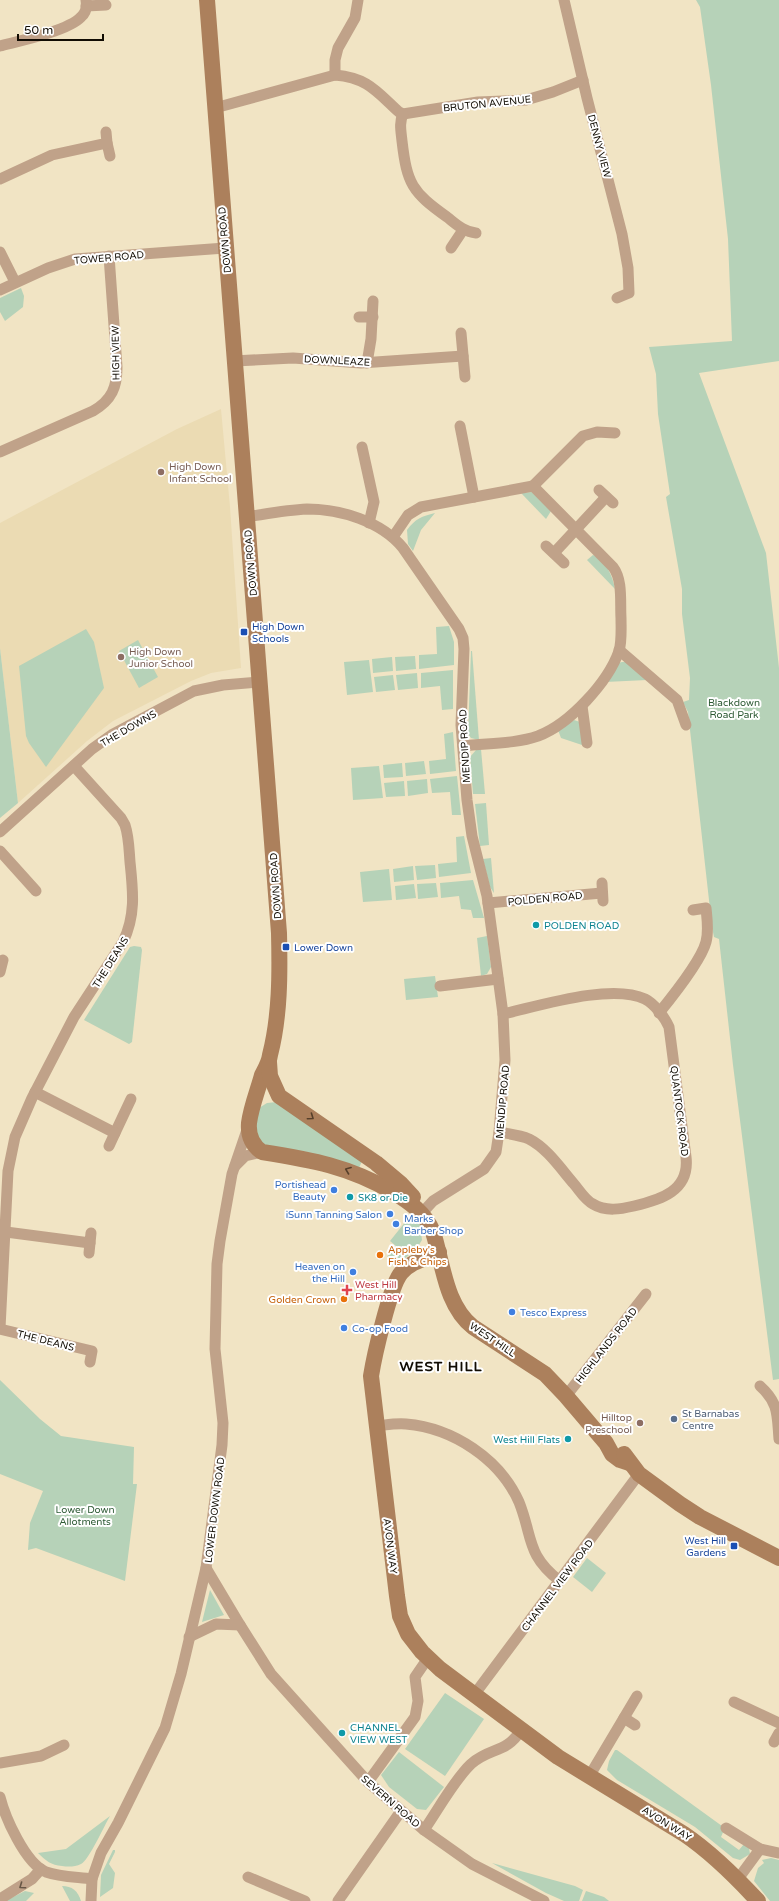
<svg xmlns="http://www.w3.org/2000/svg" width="779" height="1901" font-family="'Varela Round',sans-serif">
  <rect width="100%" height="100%" fill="#f1e4c4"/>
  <!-- built -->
  <polygon fill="#ebdbb3" points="221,409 230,507 241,668 211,673 191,681 113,721 87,741 18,803 0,648 0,523 177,429"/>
  <!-- green -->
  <g fill="#b6d2b8">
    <polygon points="696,0 779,0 779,361 699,373 766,553 779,668 779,1379 773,1380 733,1065 719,939 714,937 712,927 688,712 683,702 689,700 690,678 682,614 682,589 666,497 670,494 658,414 656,374 649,347 732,341 728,239 711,85 700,7"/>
    <polygon points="21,288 24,296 23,307 5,321 0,312 0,298"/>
    <polygon points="532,492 551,511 546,519 521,493"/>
    <path d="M435 513 421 530 413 551 408 544 407 530C415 519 422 516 435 513Z"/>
    <path d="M593 555C605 558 613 577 615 589L587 560Z"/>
    <polygon points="449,626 454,642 454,665 419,669 419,655 437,654 436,627"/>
    <polygon points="86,629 94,642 104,688 46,767 29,743 26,736 19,666"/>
    <polygon points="138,640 158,677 139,688 119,651"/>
    <polygon points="0,648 18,803 0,818"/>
    <polygon points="471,651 472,651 479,740 471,738 468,734"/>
    <polygon points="415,656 416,669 396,671 395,657"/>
    <polygon points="392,657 393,671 373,673 372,659"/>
    <polygon points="369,660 373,692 347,695 344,662"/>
    <polygon points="622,662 627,662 647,680 605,682 618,663"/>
    <polygon points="453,670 453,709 442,710 440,686 421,688 421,673"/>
    <polygon points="417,673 418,688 398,690 396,675"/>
    <polygon points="393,675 395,690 376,692 374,677"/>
    <polygon points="574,720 580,722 585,743 582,745 561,738 558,730"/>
    <polygon points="453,732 456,771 430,774 429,761 446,759 444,734"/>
    <polygon points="481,749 485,794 473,794 470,757 476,750"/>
    <polygon points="424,761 426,774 406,776 405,763"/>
    <polygon points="402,763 403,777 384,778 383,765"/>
    <polygon points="379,766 383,798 353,800 351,768"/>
    <polygon points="457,776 461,815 452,815 450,792 432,793 430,779"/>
    <polygon points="427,779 428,793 408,796 407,781"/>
    <polygon points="404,781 405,796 386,797 384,783"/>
    <polygon points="486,803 489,845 480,846 475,804"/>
    <polygon points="464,836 471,873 439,877 438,864 457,862 456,837"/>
    <polygon points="491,858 494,893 490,887 483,859"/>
    <polygon points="435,865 436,878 417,880 415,866"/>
    <polygon points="413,866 414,880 394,882 393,869"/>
    <polygon points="389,869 392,900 363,902 360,872"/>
    <polygon points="473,880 484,918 473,918 471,910 461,909 459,896 441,898 440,883"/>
    <polygon points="436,883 438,897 418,899 417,884"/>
    <polygon points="414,884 416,898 396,900 395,886"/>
    <polygon points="487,936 491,967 487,974 481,976 477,938"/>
    <polygon points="134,946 141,947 142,950 132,1042 129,1044 84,1020 130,947"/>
    <polygon points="435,976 438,997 406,1000 404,979"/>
    <polygon points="277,1102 362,1161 359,1168 263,1146 254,1131 259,1108 267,1103"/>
    <polygon points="410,1216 420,1225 422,1240 417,1248 397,1265 387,1257 396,1246 390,1241"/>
    <polygon points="0,1380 40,1419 61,1436 134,1447 133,1484 137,1484 125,1581 36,1548 28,1550 30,1523 43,1491 0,1474"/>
    <polygon points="587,1558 606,1573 592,1592 573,1577"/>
    <polygon points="210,1590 224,1615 202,1622"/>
    <polygon points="445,1693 484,1719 445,1776 405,1749"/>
    <polygon points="615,1750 617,1750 722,1826 724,1830 721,1837 739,1850 744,1844 749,1848 750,1854 740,1860 733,1858 695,1827 617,1780 607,1770 609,1761"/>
    <polygon points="399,1752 444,1787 426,1810 417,1809 389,1787 381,1775"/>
    <path d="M110 1816C104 1826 89 1860 81 1864 75 1867 68 1867 62 1866 51 1865 46 1861 38 1853L66 1849Z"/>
    <polygon points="113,1850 115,1850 115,1852 109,1864 115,1873 113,1888 100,1897 101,1875"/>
    <polygon points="771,1858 779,1860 779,1901 770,1901 754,1881 758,1868 764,1863 762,1860"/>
    <polygon points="492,1863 575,1886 583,1890 579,1901 564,1901 546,1893"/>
    <path d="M62 1886C72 1886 78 1891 81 1901H70Z"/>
    <polygon points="25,1891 34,1893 26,1901 5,1901"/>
    <polygon points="586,1891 604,1897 609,1901 582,1901"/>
  </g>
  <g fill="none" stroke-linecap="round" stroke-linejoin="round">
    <!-- street -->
    <g stroke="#c0a289" stroke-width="11">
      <polyline points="564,0 587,98 622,234 628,268 629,293 617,298"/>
      <polyline points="86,6 106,5"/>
      <path d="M0 46C19 41 68 31 81 17 86 13 87 6 86 0"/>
      <polyline points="335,75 335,60 338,48 355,18 358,0"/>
      <path d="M215 108 335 75C368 78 376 91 399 112L403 114 478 102 526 100 553 92 583 80"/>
      <path d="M403 114C399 123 401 131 402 141 407 184 412 192 447 217 456 224 464 232 476 233"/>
      <polyline points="107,143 110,156"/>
      <polyline points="0,179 52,155 107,143 106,132"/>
      <polyline points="451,248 463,230"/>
      <polyline points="0,252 15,282"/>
      <polyline points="0,290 48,268 75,259 225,248"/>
      <polyline points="359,317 373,317"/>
      <polyline points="461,333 465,377"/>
      <polyline points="234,361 293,358 361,363 463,356"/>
      <polyline points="367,363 371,339 373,301"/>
      <polyline points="460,426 474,497"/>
      <polyline points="362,447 374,502 369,523"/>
      <path d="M0 452 93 411C112 400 117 387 117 367L109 256"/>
      <polyline points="533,486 583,436 597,432 615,433"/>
      <polyline points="599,490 613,503"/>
      <path d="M246 517C266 514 286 510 307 509 340 509 381 521 403 548L459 629 463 638 464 649 461 725 467 800 472 836 487 896 503 1014 505 1060 499 1132 496 1152 484 1169 433 1201 422 1213"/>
      <path d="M393 537 408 515 421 507 533 486 613 567C623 580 620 602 621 618 621 628 622 641 619 651 608 682 570 724 538 736 515 744 487 743 463 746"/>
      <polyline points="546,546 564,563"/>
      <polyline points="554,553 606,497"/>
      <polyline points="619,650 677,700 686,725"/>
      <polyline points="582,706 587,743"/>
      <polyline points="0,832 92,749 113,734 194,691 223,685 260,682"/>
      <polyline points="0,851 36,891"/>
      <polyline points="602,883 603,901"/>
      <polyline points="488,903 602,893"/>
      <polyline points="0,972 3,960"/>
      <polyline points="440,986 498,979"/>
      <path d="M659 1013C672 997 701 961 706 942 709 931 707 919 706 908L693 910"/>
      <polyline points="35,1092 115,1133 131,1099"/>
      <path d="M499 1132C509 1134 520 1135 529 1139 547 1148 561 1169 574 1184 580 1191 585 1200 593 1204 606 1212 621 1209 634 1206 660 1200 690 1191 686 1157L669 1027C665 1018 655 1004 645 999 611 983 539 1006 503 1014"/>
      <polyline points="109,1146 115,1133"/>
      <polyline points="235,1166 245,1156 262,1152"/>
      <polyline points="6,1232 90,1243 91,1233"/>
      <polyline points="89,1253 90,1243"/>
      <path d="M0 1328 8 1171 15 1137 32 1098 74 1017 123 942C136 915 133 891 130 862 129 850 129 837 125 825L121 818 74 766"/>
      <polyline points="0,1329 92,1351 90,1362"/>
      <path d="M760 1386C779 1403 777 1415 779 1439"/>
      <polyline points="566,1396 646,1294"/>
      <path d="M376 1426C386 1425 396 1423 406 1424 453 1428 500 1459 519 1502 533 1537 526 1555 560 1581"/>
      <polyline points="206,1568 240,1625 271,1674 368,1782 424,1830 472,1864 544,1901"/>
      <polyline points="189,1637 216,1624 240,1625"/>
      <polyline points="474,1695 639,1474"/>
      <polyline points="734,1702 779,1723"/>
      <polyline points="624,1718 635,1725"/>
      <polyline points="774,1742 779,1733"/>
      <polyline points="0,1763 41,1756 64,1745"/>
      <polyline points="590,1775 637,1696"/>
      <polyline points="368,1782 415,1717 418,1701 415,1677 428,1658"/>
      <path d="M0 1797C5 1817 25 1863 46 1872 60 1877 78 1877 92 1879"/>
      <polyline points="726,1828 760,1849 779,1853"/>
      <path d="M424 1830C438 1810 454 1780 471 1764 490 1747 506 1754 521 1730"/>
      <polyline points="248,1877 305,1901"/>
      <polyline points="738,1879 760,1849"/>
      <polyline points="0,1899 32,1879 41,1869"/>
      <polyline points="91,1901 92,1879 101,1853 118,1823 165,1728 181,1674 206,1568 222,1445 223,1423 215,1349 217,1264 220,1241 232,1174 248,1127"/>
      <polyline points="338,1901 401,1811"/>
    </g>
    <!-- secondary -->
    <g stroke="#ac805c" stroke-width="16">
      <path d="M207 0 279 933C280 974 280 1016 270 1055 269 1063 265 1069 262 1075 258 1090 251 1107 249 1123 248 1135 252 1145 262 1152 312 1160 348 1166 393 1192 410 1202 425 1213 433 1232 443 1263 445 1305 473 1327L545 1374 566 1396 606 1443 612 1454 620 1460 629 1463"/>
      <polyline points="269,1062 270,1076 279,1096 376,1163 401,1184 413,1197"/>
      <path d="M439 1252C426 1258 410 1262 401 1273 390 1286 374 1357 371 1376L397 1596 400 1616 408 1634 422 1652 440 1669 558 1757 684 1834C712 1853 735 1876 758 1901"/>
      <polyline points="624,1454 639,1474 680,1504 700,1517 779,1558"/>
    </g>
  </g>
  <!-- one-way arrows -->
  <defs><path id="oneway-chevron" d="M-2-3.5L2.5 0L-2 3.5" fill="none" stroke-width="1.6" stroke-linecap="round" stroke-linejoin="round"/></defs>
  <g stroke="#57402b">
    <use href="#oneway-chevron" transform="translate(311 1117) rotate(35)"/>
    <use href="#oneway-chevron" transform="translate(348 1170) rotate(-159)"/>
  </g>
  <use stroke="#685746" href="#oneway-chevron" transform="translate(22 1886) rotate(145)"/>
  <!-- markers -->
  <g fill="#8d6e63" stroke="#fff" stroke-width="1.5">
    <circle cx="161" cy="472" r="4"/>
    <circle cx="121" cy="657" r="4"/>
    <circle cx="640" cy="1423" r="4"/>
  </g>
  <g fill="#1a4fb4" stroke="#fff" stroke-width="1.5">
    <rect x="240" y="628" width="8" height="8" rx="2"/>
    <rect x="282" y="943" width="8" height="8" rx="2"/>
    <rect x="730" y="1542" width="8" height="8" rx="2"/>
  </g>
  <g fill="#0f9aa8" stroke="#fff" stroke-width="1.5">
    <circle cx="536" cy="925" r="4"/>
    <circle cx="350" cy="1197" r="4"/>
    <circle cx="568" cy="1439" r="4"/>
    <circle cx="342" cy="1733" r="4"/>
  </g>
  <g fill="#3f7fe0" stroke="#fff" stroke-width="1.5">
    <circle cx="334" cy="1190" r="4"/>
    <circle cx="390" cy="1214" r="4"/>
    <circle cx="396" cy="1224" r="4"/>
    <circle cx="353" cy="1272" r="4"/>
    <circle cx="512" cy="1312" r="4"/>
    <circle cx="344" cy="1328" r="4"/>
  </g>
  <g fill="#e8710a" stroke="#fff" stroke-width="1.5">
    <circle cx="380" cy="1255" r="4"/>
    <circle cx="344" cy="1299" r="4"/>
  </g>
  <path fill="#e0444e" stroke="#fff" stroke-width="1.5" d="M345 1284h4v4h4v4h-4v4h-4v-4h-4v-4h4z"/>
  <circle fill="#5c6f8a" stroke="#fff" stroke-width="1.5" cx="674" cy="1419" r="4"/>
  <g text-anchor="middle" stroke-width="4" stroke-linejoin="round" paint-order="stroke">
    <!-- street labels -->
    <g font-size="10" fill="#110c03" stroke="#fff">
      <text transform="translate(487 103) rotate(-6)" y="4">BRUTON AVENUE</text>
      <text transform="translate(600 146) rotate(75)" y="4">DENNY VIEW</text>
      <text transform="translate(224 240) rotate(-95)" y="4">DOWN ROAD</text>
      <text transform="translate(109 257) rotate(-5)" y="4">TOWER ROAD</text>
      <text transform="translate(115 353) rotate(-91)" y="4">HIGH VIEW</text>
      <text transform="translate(337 360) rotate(3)" y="4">DOWNLEAZE</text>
      <text transform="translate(250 563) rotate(-95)" y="4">DOWN ROAD</text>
      <text transform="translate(128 728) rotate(-30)" y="4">THE DOWNS</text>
      <text transform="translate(464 746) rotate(-93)" y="4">MENDIP ROAD</text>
      <text transform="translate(275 886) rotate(-94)" y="4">DOWN ROAD</text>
      <text transform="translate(545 898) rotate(-5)" y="4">POLDEN ROAD</text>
      <text transform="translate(110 962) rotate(-58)" y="4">THE DEANS</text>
      <text transform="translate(502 1102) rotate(-85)" y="4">MENDIP ROAD</text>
      <text transform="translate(680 1111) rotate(83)" y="4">QUANTOCK ROAD</text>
      <text transform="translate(493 1339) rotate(34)" y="4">WEST HILL</text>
      <text transform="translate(46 1340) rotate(14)" y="4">THE DEANS</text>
      <text transform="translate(606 1345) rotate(-52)" y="4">HIGHLANDS ROAD</text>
      <text transform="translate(214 1510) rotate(-83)" y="4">LOWER DOWN ROAD</text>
      <text transform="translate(391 1546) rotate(83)" y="4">AVON WAY</text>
      <text transform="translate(557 1585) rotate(-53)" y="4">CHANNEL VIEW ROAD</text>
      <text transform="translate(391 1801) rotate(41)" y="4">SEVERN ROAD</text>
      <text transform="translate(667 1823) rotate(32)" y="4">AVON WAY</text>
    </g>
    <!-- education labels -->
    <g font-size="10" fill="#785e54" stroke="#fff" text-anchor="start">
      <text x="169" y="470">High Down<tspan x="169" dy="12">Infant School</tspan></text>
      <text x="129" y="655">High Down<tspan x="129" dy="12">Junior School</tspan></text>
      <text x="632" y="1421" text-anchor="end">Hilltop<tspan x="632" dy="12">Preschool</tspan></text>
    </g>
    <!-- transit labels -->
    <g font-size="10" fill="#164399" stroke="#fff" text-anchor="start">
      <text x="252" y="630">High Down<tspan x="252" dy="12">Schools</tspan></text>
      <text x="294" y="951">Lower Down</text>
      <text x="726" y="1544" text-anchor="end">West Hill<tspan x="726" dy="12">Gardens</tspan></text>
    </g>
    <!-- park labels -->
    <g font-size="10" fill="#2d5a34" stroke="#fff">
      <text x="734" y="706">Blackdown<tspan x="734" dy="12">Road Park</tspan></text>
      <text x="85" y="1513">Lower Down<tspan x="85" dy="12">Allotments</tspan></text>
    </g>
    <!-- culture labels -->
    <g font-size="10" fill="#0d838f" stroke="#fff" text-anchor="start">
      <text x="544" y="929">POLDEN ROAD</text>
      <text x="358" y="1201">SK8 or Die</text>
      <text x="560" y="1443" text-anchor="end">West Hill Flats</text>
      <text x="350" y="1731">CHANNEL<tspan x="350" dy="12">VIEW WEST</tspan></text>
    </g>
    <!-- shop labels -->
    <g font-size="10" fill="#366cbe" stroke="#fff" text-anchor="end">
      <text x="326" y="1188">Portishead<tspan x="326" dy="12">Beauty</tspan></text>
      <text x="382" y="1218">iSunn Tanning Salon</text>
      <text x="404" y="1222" text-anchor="start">Marks<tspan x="404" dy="12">Barber Shop</tspan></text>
      <text x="345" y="1270">Heaven on<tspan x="345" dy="12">the Hill</tspan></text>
      <text x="520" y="1316" text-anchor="start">Tesco Express</text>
      <text x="352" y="1332" text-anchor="start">Co-op Food</text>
    </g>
    <!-- food labels -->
    <g font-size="10" fill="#c56008" stroke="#fff" text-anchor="start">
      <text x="388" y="1253">Appleby's<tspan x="388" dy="12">Fish &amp; Chips</tspan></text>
      <text x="336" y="1303" text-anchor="end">Golden Crown</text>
    </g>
    <!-- health labels -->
    <g font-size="10" fill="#be3a42" stroke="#fff" text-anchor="start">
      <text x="355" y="1288">West Hill<tspan x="355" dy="12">Pharmacy</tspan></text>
    </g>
    <!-- service labels -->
    <g font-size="10" fill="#4e5e75" stroke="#fff" text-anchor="start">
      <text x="682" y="1417">St Barnabas<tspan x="682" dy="12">Centre</tspan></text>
    </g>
    <!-- district labels -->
    <g font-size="14" font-weight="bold" letter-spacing="1" fill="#110c03" stroke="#fff">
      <text x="441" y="1371">WEST HILL</text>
    </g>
  </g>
  <!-- scale -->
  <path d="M18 34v6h85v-6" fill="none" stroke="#110c03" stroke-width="2"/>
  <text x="24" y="34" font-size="12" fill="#110c03" stroke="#ffffff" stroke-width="3" paint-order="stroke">50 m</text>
</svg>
